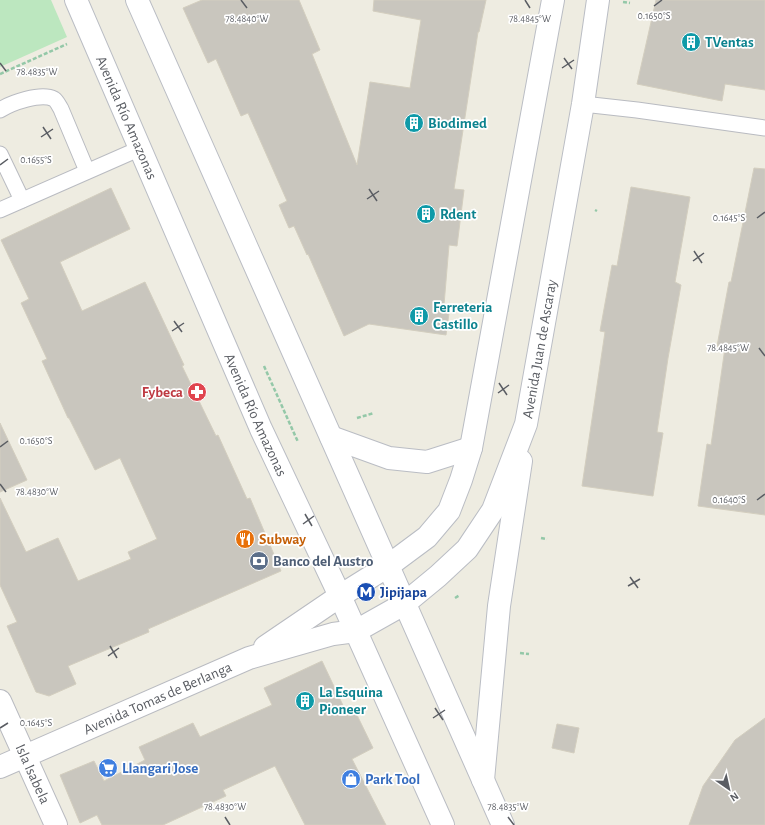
<svg xmlns="http://www.w3.org/2000/svg" width="765" height="825" font-family="'Alegreya Sans',sans-serif">
  <rect width="100%" height="100%" fill="#eeece1"/>
  <!-- green -->
  <polygon fill="#bce7bf" points="0,0 51,0 67,37 0,67"/>
  <!-- building -->
  <g fill="#c9c6be" stroke="#d3cebf">
    <polygon points="202,0 299,0 320,50 312,54 357,165 370,82 410,88 421,20 373,11 374,0 486,0 479,32 478,32 454,189 464,190 457,246 449,245 444,305 450,306 446,335 369,324 344,336 308,254 307,255 294,226 289,228 279,205 287,201 248,113 241,116 216,59 208,63 183,8"/>
    <polygon points="656,0 765,0 765,90 725,84 722,101 637,84"/>
    <polygon points="754,168 765,169 765,515 698,506 707,444 711,445 725,348 717,346 729,282 731,282"/>
    <polygon points="631,187 690,197 675,282 681,285 668,358 657,432 663,433 653,496 582,486 605,332 600,331 612,265 617,266"/>
    <polygon points="111,188 130,229 60,262 82,311 145,282 184,365 182,366 216,436 218,435 247,499 250,498 281,571 148,629 149,632 68,666 76,684 49,696 36,692 7,626 17,622 0,585 0,498 26,552 58,538 78,581 131,559 128,552 157,539 120,458 95,470 69,418 68,418 42,361 47,359 21,303 29,299 1,240"/>
    <polygon points="0,423 27,480 0,492"/>
    <polygon points="322,661 348,716 356,713 373,748 352,759 386,825 305,825 275,766 223,790 226,796 163,825 102,825 97,815 80,823 60,775 94,761 104,781 145,760 139,747 193,723 200,737 272,705 264,688"/>
    <polygon points="765,718 765,825 689,825 703,786 735,740"/>
    <polygon points="557,724 579,728 574,753 552,748"/>
  </g>
  <g fill="none" stroke-linecap="round" stroke-linejoin="round">
    <!-- service casing -->
    <g stroke="#b9bbc1" stroke-width="17">
      <g id="service">
        <polyline points="583,104 637,110 765,128"/>
        <path d="M0 110C11 103 41 92 54 99 57 101 59 106 61 109L87 171"/>
        <polyline points="0,154 22,200"/>
        <polyline points="0,210 141,148"/>
      </g>
    </g>
    <!-- minor casing -->
    <g stroke="#b9bbc1" stroke-width="24">
      <g id="minor">
        <path id="s1" d="M0 701 56 825"/>
      </g>
    </g>
    <!-- tertiary casing -->
    <g stroke="#b9bbc1" stroke-width="24">
      <g id="tertiary">
        <polyline points="265,647 340,596"/>
        <path id="s2" d="M0 767 249 658 333 634 356 631"/>
      </g>
    </g>
    <!-- secondary casing -->
    <g stroke="#babdc4" stroke-width="24">
      <g id="secondary">
        <path id="s3" d="M76 0 261 429 340 596 443 825"/>
        <polyline points="137,0 503,825"/>
        <polyline points="331,437 389,458 427,462 471,448"/>
        <polyline points="340,596 388,566 427,537 449,511 461,480 471,448 553,0"/>
        <path id="s4" d="M356 631 404 604 438 576 467 549 493 510 526 424 583 104 598 0"/>
        <polyline points="483,780 499,606 521,461"/>
      </g>
    </g>
    <!-- path -->
    <g stroke="#94c8a8" stroke-width="2.5" stroke-dasharray="4 2" stroke-linecap="butt">
      <polyline points="623,2 630,3"/>
      <polyline points="0,74 67,44"/>
      <polyline points="595,210 597,211"/>
      <polyline points="264,366 298,442"/>
      <polyline points="357,418 374,413"/>
      <polyline points="541,538 547,539"/>
      <polyline points="455,598 460,595"/>
      <polyline points="520,653 529,654"/>
    </g>
    <!-- service -->
    <use href="#service" stroke="#fff" stroke-width="15"/>
    <!-- minor -->
    <use href="#minor" stroke="#fff" stroke-width="22"/>
    <!-- tertiary -->
    <use href="#tertiary" stroke="#fff" stroke-width="22"/>
    <!-- secondary -->
    <use href="#secondary" stroke="#fff" stroke-width="22"/>
  </g>
  <!-- ticks -->
  <path fill="none" stroke="#5a5d63" stroke-width="1.5" d="M241 0 247 8M525 0 530 8M654 6 662 0M564 58 572 69M0 63 6 71M562 68 574 60M43 127 51 139M41 137 53 129M0 165 8 159M369 189 377 201M367 199 379 191M757 218 765 212M694 251 702 263M693 261 704 253M174 321 182 332M172 331 184 323M759 348 765 356M499 383 507 395M498 393 509 385M0 447 8 441M0 484 6 492M757 500 765 494M305 514 312 526M303 524 314 516M630 577 638 588M628 586 640 579M110 646 117 658M108 656 119 648M435 708 443 720M433 718 445 710M0 728 8 723M225 817 230 825M508 817 514 825"/>
  <!-- icons -->
  <defs>
    <g id="building-disc" transform="scale(1)"><circle r="9.5" fill="#0f9aa8" stroke="#fff"/><path d="M-4-6H4V6H1V3H-1V6H-4ZM-2.5-4.3h1.7v1.8h-1.7ZM.8-4.3h1.7v1.8H.8ZM-2.5-1h1.7V.8h-1.7ZM.8-1h1.7V.8H.8Z" fill="#fff"/></g>
    <g id="pharmacy-disc" transform="scale(1)"><circle r="9.5" fill="#e0444e" stroke="#fff"/><path d="M-2-6h4v4h4v4h-4v4h-4v-4h-4v-4h4Z" fill="#fff"/></g>
    <g id="restaurant-disc" transform="scale(1)"><circle r="9.5" fill="#e8710a" stroke="#fff"/><path d="M-5-6h1v4h1v-4h1v4h1v-4h1v5L-1.5 .5V6h-2V.5L-5-1ZM5-6V6H3V1.5H1.5Q1.5-4 5-6Z" fill="#fff"/></g>
    <g id="bank-disc" transform="scale(1)"><circle r="9.5" fill="#5c6f8a" stroke="#fff"/><path d="M-6-4H6V4H-6ZM0-2.3a2.3 2.3 0 1 0 0 4.6a2.3 2.3 0 1 0 0-4.6Z" fill="#fff"/></g>
    <g id="metro-disc" transform="scale(1)"><circle r="9.5" fill="#1a4fb4" stroke="#fff"/><path d="M-5.5 5V-5H-3L0 0L3-5H5.5V5H3V-.5L0 4L-3-.5V5Z" fill="#fff"/></g>
    <g id="supermarket-disc" transform="scale(1)"><circle r="9.5" fill="#3f7fe0" stroke="#fff"/><path d="M-6-5.5h2.5l.6 2H6L4.5 2H-2.5L-4.4-4H-6ZM-1.5 3.2a1.3 1.3 0 1 0 .1 0ZM3 3.2a1.3 1.3 0 1 0 .1 0Z" fill="#fff"/></g>
    <g id="shop-disc" transform="scale(1)"><circle r="9.5" fill="#3f7fe0" stroke="#fff"/><path d="M-5-2.5h2.3a2.7 3.5 0 0 1 5.4 0H5L5.5 6h-11ZM-1.5-2.5h3a1.5 2.3 0 0 0-3 0Z" fill="#fff"/></g>
  </defs>
  <g fill-rule="evenodd">
    <use href="#building-disc" x="691" y="42"/>
    <use href="#building-disc" x="414" y="123"/>
    <use href="#building-disc" x="426" y="214"/>
    <use href="#building-disc" x="419" y="316"/>
    <use href="#pharmacy-disc" x="197" y="392"/>
    <use href="#restaurant-disc" x="245" y="539"/>
    <use href="#bank-disc" x="259" y="561"/>
    <use href="#metro-disc" x="366" y="592"/>
    <use href="#building-disc" x="305" y="701"/>
    <use href="#supermarket-disc" x="108" y="768"/>
    <use href="#shop-disc" x="351" y="779"/>
  </g>
  <g text-anchor="middle" stroke-width="3.5" stroke-linejoin="round" paint-order="stroke">
    <!-- culture labels -->
    <g font-size="15" font-weight="bold" fill="#0d838f" stroke="#fff" text-anchor="start">
      <text x="705" y="47">TVentas</text>
      <text x="428" y="128">Biodimed</text>
      <text x="440" y="219">Rdent</text>
      <text x="433" y="312">Ferreteria<tspan x="433" dy="17">Castillo</tspan></text>
      <text x="319" y="697">La Esquina<tspan x="319" dy="17">Pioneer</tspan></text>
    </g>
    <!-- street labels -->
    <g font-size="15" fill="#5a5d63" stroke="#fff">
      <text dy="5" stroke="none"><textPath href="#s3" startOffset="128">Avenida Río Amazonas</textPath></text>
      <text dy="5" stroke="none"><textPath href="#s4" startOffset="354">Avenida Juan de Ascaray</textPath></text>
      <text dy="5" stroke="none"><textPath href="#s3" startOffset="452">Avenida Río Amazonas</textPath></text>
      <text dy="5" stroke="none"><textPath href="#s2" startOffset="172">Avenida Tomas de Berlanga</textPath></text>
      <text dy="5" stroke="none"><textPath href="#s1" startOffset="80">Isla Isabela</textPath></text>
    </g>
    <!-- health labels -->
    <g font-size="15" font-weight="bold" fill="#be3a42" stroke="#fff" text-anchor="end">
      <text x="183" y="397">Fybeca</text>
    </g>
    <!-- food labels -->
    <g font-size="15" font-weight="bold" fill="#c56008" stroke="#fff" text-anchor="start">
      <text x="259" y="544">Subway</text>
    </g>
    <!-- service labels -->
    <g font-size="15" font-weight="bold" fill="#4e5e75" stroke="#fff" text-anchor="start">
      <text x="273" y="566">Banco del Austro</text>
    </g>
    <!-- transit labels -->
    <g font-size="15" font-weight="bold" fill="#164399" stroke="#fff" text-anchor="start">
      <text x="380" y="597">Jipijapa</text>
    </g>
    <!-- shop labels -->
    <g font-size="15" font-weight="bold" fill="#366cbe" stroke="#fff" text-anchor="start">
      <text x="122" y="773">Llangari Jose</text>
      <text x="365" y="784">Park Tool</text>
    </g>
  </g>
  <g font-size="10" text-anchor="middle" fill="#5a5d63" stroke="#fff" stroke-width="3.5" stroke-linejoin="round" paint-order="stroke">
    <text x="654" y="19">0.1650°S</text>
    <text x="247" y="22">78.4840°W</text>
    <text x="530" y="22">78.4845°W</text>
    <text x="37" y="75">78.4835°W</text>
    <text x="36" y="163">0.1655°S</text>
    <text x="729" y="221">0.1645°S</text>
    <text x="728" y="351">78.4845°W</text>
    <text x="36" y="444">0.1650°S</text>
    <text x="37" y="495">78.4830°W</text>
    <text x="729" y="503">0.1640°S</text>
    <text x="36" y="726">0.1645°S</text>
    <text x="225" y="810">78.4830°W</text>
    <text x="508" y="810">78.4835°W</text>
  </g>
  <!-- north arrow -->
  <g transform="translate(729 789) rotate(146)" stroke="#ffffff" stroke-width="3" paint-order="stroke">
  <path d="M0-3L7 15L0 10L-7 15Z" fill="#5a5d63"/>
  <text y="-6" font-size="11" font-weight="bold" text-anchor="middle" fill="#5a5d63">N</text>
  </g>
</svg>
